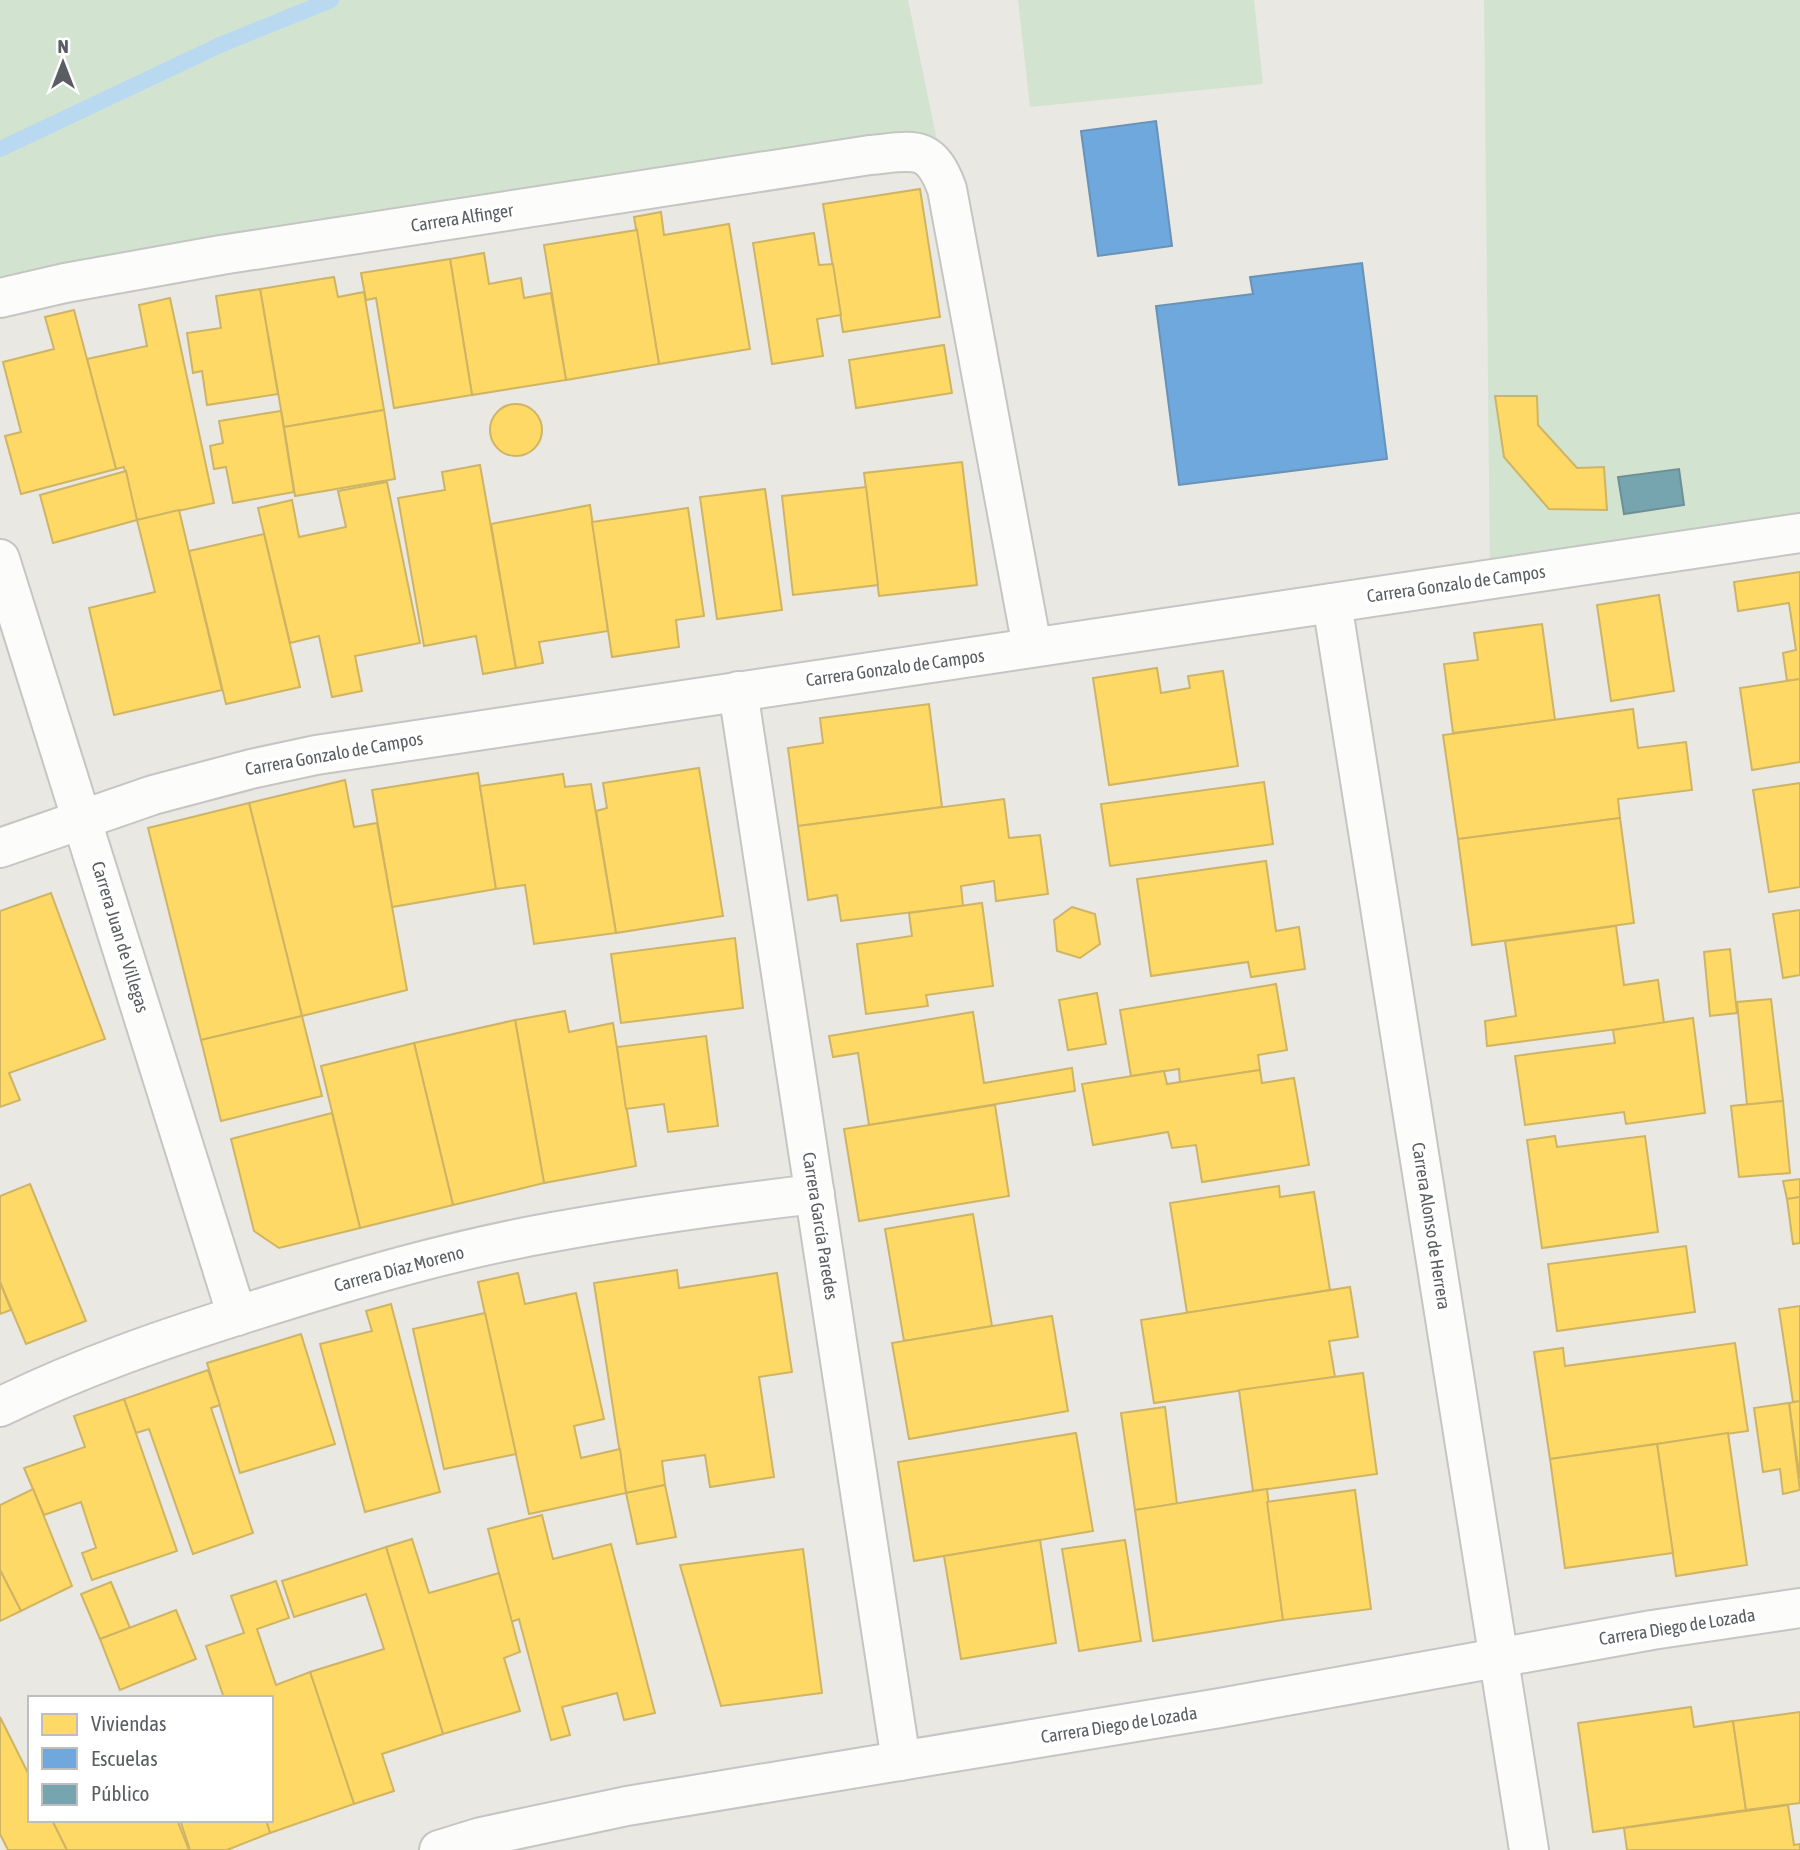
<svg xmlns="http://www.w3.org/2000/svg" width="1800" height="1850" font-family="'Asap Condensed',sans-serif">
  <rect width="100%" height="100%" fill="#e9e8e3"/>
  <!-- green -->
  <g fill="#d2e4d0">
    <polygon points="0,0 908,0 947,189 927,155 0,298"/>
    <polygon points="1018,0 1254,0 1263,84 1030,107"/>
    <polygon points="1484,0 1800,0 1800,533 1490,579"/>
  </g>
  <!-- homes -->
  <g fill="#ffd966" stroke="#ceb464" stroke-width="2">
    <polygon points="920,189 940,317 843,332 823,204"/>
    <polygon points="661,212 664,235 729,224 750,349 659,364 634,217"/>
    <polygon points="637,230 659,364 566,380 544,245"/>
    <polygon points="814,233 819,265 833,264 841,315 817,319 823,356 772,364 753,243"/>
    <polygon points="484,253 489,284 521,278 524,298 551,293 566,380 472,395 450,259"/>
    <polygon points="450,259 472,395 394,408 376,298 366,300 361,273"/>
    <polygon points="334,277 338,297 364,292 384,410 284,427 260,289"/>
    <polygon points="260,289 278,394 207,405 202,371 193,373 187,333 221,328 216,296"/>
    <polygon points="170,298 214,503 137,520 124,467 116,469 87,359 147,346 139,305"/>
    <polygon points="74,310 116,469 21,494 5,436 21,432 3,362 54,349 45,317"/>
    <polygon points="944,345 952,393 856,408 849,360"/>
    <polygon points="1495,396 1537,396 1538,425 1577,468 1604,467 1607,510 1549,509 1504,457"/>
    <circle cx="516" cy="430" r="26"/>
    <polygon points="384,410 395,479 295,496 284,427"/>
    <polygon points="281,411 294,492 233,503 226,467 214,469 210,446 223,443 219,421"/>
    <polygon points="962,462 977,585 879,596 864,473"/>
    <polygon points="480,465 516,668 483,674 476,636 424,646 398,498 445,490 442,472"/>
    <polygon points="126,471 137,520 53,543 40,495"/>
    <polygon points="387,482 420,643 355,656 362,691 332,697 319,636 290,643 258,508 292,500 299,537 346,527 338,491"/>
    <polygon points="866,487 878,585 793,595 782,496"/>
    <polygon points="765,489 782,610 717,619 700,497"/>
    <polygon points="590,505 608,631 539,642 543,663 516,668 491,524"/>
    <polygon points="688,508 704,616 676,620 679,647 612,657 592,522"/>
    <polygon points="179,510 222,690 114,715 89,608 155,592 137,520"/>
    <polygon points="264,534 300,687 226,704 189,551"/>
    <polygon points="1800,572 1800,679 1787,681 1783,653 1796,650 1789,603 1738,611 1734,582"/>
    <polygon points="1659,595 1674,691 1611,701 1597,605"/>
    <polygon points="1542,624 1555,720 1453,733 1444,664 1478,660 1474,633"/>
    <polygon points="1157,668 1161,693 1190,688 1188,676 1223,671 1238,766 1109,785 1093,678"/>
    <polygon points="1800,679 1800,762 1752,770 1740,688"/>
    <polygon points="929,704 942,807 798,826 788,748 823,743 820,718"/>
    <polygon points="1633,709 1638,748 1686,742 1692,790 1618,799 1620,818 1458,839 1443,735"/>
    <polygon points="699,768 723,916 616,933 596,811 607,808 603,783"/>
    <polygon points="478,773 496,889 392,907 372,790"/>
    <polygon points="563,774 565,787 591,784 616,933 534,944 525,885 496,889 480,786"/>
    <polygon points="345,780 354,827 377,823 407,990 302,1016 249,803"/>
    <polygon points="1264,782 1273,844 1110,866 1101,804"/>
    <polygon points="1800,783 1800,887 1769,892 1753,790"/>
    <polygon points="1004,799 1009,838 1040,835 1048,894 996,901 994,881 961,886 963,906 841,921 837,895 808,900 798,826"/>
    <polygon points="249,803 302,1016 201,1040 148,828"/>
    <polygon points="1620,818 1634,923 1472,945 1458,839"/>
    <polygon points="1266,861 1276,931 1299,927 1305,969 1251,977 1248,962 1151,976 1137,879"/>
    <polygon points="51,893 105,1039 9,1073 20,1100 0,1107 0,911"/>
    <polygon points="982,903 993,986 926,995 928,1006 866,1014 857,944 912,936 909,913"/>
    <polygon points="1072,907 1095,914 1100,944 1080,958 1057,951 1054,920"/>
    <polygon points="1800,910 1800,975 1783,978 1773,914"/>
    <polygon points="1616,926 1624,985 1658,980 1664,1023 1487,1046 1485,1021 1516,1016 1505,941"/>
    <polygon points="735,938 743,1008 621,1023 611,954"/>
    <polygon points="1730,949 1737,1013 1710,1016 1704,952"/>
    <polygon points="1276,984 1287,1050 1258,1055 1260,1070 1180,1083 1179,1069 1131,1076 1120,1010"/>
    <polygon points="1097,993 1106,1044 1068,1050 1059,1000"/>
    <polygon points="1771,999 1783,1101 1747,1105 1737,1002"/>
    <polygon points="565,1011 569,1032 613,1023 636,1166 544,1183 515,1020"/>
    <polygon points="973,1012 984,1083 1072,1068 1075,1091 869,1125 858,1053 833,1057 829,1036"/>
    <polygon points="302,1016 322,1096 221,1121 201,1040"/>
    <polygon points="1693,1018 1705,1113 1626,1124 1624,1112 1525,1125 1515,1056 1615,1043 1613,1030"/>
    <polygon points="515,1020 544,1183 453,1205 414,1043"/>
    <polygon points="706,1036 718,1126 668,1132 664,1104 626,1109 617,1047"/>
    <polygon points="414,1043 453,1205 360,1228 321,1066"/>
    <polygon points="1260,1070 1262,1083 1294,1078 1309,1165 1202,1182 1196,1145 1172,1148 1168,1132 1093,1145 1082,1084 1164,1071 1167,1084"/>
    <polygon points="1783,1101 1790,1173 1739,1177 1731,1106"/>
    <polygon points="995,1105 1009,1196 859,1221 844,1129"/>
    <polygon points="332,1113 360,1228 279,1248 254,1231 231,1139"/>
    <polygon points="1555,1136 1557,1147 1645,1136 1658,1232 1542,1248 1527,1140"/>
    <polygon points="1800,1179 1800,1197 1787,1199 1783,1181"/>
    <polygon points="30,1184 86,1321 26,1344 0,1282 0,1196"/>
    <polygon points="1279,1186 1280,1197 1314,1192 1330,1290 1187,1313 1170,1203"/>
    <polygon points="1800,1197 1800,1243 1793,1244 1787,1199"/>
    <polygon points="973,1214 992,1326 904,1341 885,1229"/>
    <polygon points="1686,1246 1695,1312 1557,1331 1548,1264"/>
    <polygon points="677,1270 679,1288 777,1273 792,1372 759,1377 774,1477 710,1487 705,1455 662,1461 665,1485 626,1493 594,1283"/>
    <polygon points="518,1273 525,1304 576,1293 604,1419 574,1426 581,1458 620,1449 626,1493 529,1514 478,1282"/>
    <polygon points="0,1282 11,1310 0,1314"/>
    <polygon points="1350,1287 1358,1337 1329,1341 1335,1377 1154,1403 1141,1320"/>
    <polygon points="391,1304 440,1492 365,1512 320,1344 372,1331 366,1311"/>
    <polygon points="1800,1306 1800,1401 1793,1402 1779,1309"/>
    <polygon points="485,1313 516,1454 444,1469 413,1329"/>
    <polygon points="1052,1316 1068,1411 909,1439 892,1343"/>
    <polygon points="301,1334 335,1444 240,1473 207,1363"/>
    <polygon points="1735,1343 1748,1431 1550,1459 1534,1352 1563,1348 1565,1366"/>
    <polygon points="208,1370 220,1405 211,1408 253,1533 193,1554 149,1429 136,1433 124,1399"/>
    <polygon points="1363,1373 1377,1474 1253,1491 1239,1390"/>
    <polygon points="124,1399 177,1551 92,1580 82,1553 96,1548 81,1502 44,1515 24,1468 85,1447 74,1416"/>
    <polygon points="1800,1401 1800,1479 1789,1403"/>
    <polygon points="1789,1403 1800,1490 1783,1494 1780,1469 1763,1472 1754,1408"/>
    <polygon points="1165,1407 1177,1504 1135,1510 1121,1413"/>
    <polygon points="1076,1433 1093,1531 914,1561 898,1462"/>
    <polygon points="1728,1433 1747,1565 1676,1576 1657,1444"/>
    <polygon points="1657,1444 1673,1553 1565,1568 1550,1459"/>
    <polygon points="665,1485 676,1537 637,1544 626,1493"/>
    <polygon points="33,1489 72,1586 21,1611 0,1570 0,1505"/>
    <polygon points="1267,1489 1283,1620 1153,1641 1135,1510"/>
    <polygon points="1355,1490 1371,1609 1283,1620 1267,1502"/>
    <polygon points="542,1515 553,1559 611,1544 655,1713 624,1720 617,1693 562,1707 570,1735 551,1740 519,1619 511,1622 488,1529"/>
    <polygon points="412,1539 429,1593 499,1573 520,1652 504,1658 520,1711 443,1734 386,1547"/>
    <polygon points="1040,1540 1056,1643 961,1659 944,1556"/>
    <polygon points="1125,1540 1141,1641 1079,1651 1062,1549"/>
    <polygon points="386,1547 443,1734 382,1754 394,1791 354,1804 310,1672 384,1649 366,1594 294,1617 282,1581"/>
    <polygon points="803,1549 822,1693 721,1706 680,1565"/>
    <polygon points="0,1570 21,1611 0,1621"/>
    <polygon points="276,1581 289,1618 257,1629 276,1685 310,1672 354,1804 270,1833 266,1820 271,1820 271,1698 224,1698 206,1646 244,1633 231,1596"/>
    <polygon points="111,1582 130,1628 100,1639 81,1594"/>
    <polygon points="176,1610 196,1659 120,1690 100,1639"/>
    <polygon points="1691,1707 1694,1727 1733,1721 1746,1810 1593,1832 1578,1723"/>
    <polygon points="1800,1712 1800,1803 1746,1810 1733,1721"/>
    <polygon points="0,1717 30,1777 30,1820 52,1820 67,1850 8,1850 0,1834"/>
    <polygon points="1788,1805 1794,1845 1800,1844 1800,1850 1627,1850 1624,1828"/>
    <polygon points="52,1820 177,1820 189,1850 67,1850"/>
    <polygon points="180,1820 266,1820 270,1833 227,1850 190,1850"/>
  </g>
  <!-- schools -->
  <g fill="#6fa8dc" stroke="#6992b7" stroke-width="2">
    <polygon points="1156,121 1172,246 1098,256 1081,131"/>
    <polygon points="1362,263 1387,459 1179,485 1156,306 1253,294 1250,277"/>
  </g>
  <!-- public -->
  <polygon fill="#76a5af" stroke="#6e8f98" stroke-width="2" points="1679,469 1684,505 1624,514 1618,477"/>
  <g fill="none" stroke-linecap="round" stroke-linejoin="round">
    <!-- stream -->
    <polyline stroke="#b9d9f1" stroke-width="16" points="0,149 220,45 331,0"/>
    <!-- street casing -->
    <g stroke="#c5c5c4" stroke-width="42">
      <g id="street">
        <path d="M0 298 65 283 221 255 870 155C914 151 930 143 947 189L1032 647"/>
        <polyline points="0,559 237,1316"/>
        <polyline points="1332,603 1529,1850"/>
        <polyline points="738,691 901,1761"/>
        <polyline points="0,848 153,795 251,769 316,755 1800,533"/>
        <path d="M0 1407C81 1367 166 1338 252 1311 350 1280 451 1250 553 1232 640 1216 727 1204 815 1194"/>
        <polyline points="439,1850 481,1837 627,1806 1220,1708 1652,1630 1800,1608"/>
      </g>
    </g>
    <!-- street -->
    <use href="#street" stroke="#fcfcfb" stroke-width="38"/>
  </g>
  <g text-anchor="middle" stroke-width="7" stroke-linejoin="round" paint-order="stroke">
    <!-- street labels -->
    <g font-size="18" fill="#5a5d61" stroke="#fff">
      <text transform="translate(462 218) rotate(-9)" y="6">Carrera Alfinger</text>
      <text transform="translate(1456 584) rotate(-8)" y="6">Carrera Gonzalo de Campos</text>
      <text transform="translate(895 668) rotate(-8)" y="6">Carrera Gonzalo de Campos</text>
      <text transform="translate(334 754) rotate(-10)" y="6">Carrera Gonzalo de Campos</text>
      <text transform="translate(120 937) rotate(73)" y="6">Carrera Juan de Villegas</text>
      <text transform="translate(820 1226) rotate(81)" y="6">Carrera García Paredes</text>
      <text transform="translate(1431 1226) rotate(81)" y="6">Carrera Alonso de Herrera</text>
      <text transform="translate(399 1269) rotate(-15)" y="6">Carrera Díaz Moreno</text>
      <text transform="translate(1677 1627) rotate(-9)" y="6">Carrera Diego de Lozada</text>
      <text transform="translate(1119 1725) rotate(-9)" y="6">Carrera Diego de Lozada</text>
    </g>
  </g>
  <!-- legend -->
  <rect x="28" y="1696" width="245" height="126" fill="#ffffff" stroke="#bdbec0" stroke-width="2"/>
  <rect x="42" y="1714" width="35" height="21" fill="#ffd966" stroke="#bdbec0" stroke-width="2"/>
  <text x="91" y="1731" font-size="21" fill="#5a5d61">Viviendas</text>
  <rect x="42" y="1748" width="35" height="21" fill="#6fa8dc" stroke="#bdbec0" stroke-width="2"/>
  <text x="91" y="1766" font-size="21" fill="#5a5d61">Escuelas</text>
  <rect x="42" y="1784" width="35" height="21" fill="#76a5af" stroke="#bdbec0" stroke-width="2"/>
  <text x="91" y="1801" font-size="21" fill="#5a5d61">Público</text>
  <!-- north arrow -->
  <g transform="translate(63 63)" stroke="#ffffff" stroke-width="5" paint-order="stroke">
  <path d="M0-5L12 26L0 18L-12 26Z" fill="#5a5d61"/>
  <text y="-10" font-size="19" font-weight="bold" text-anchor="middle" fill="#5a5d61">N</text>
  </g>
</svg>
